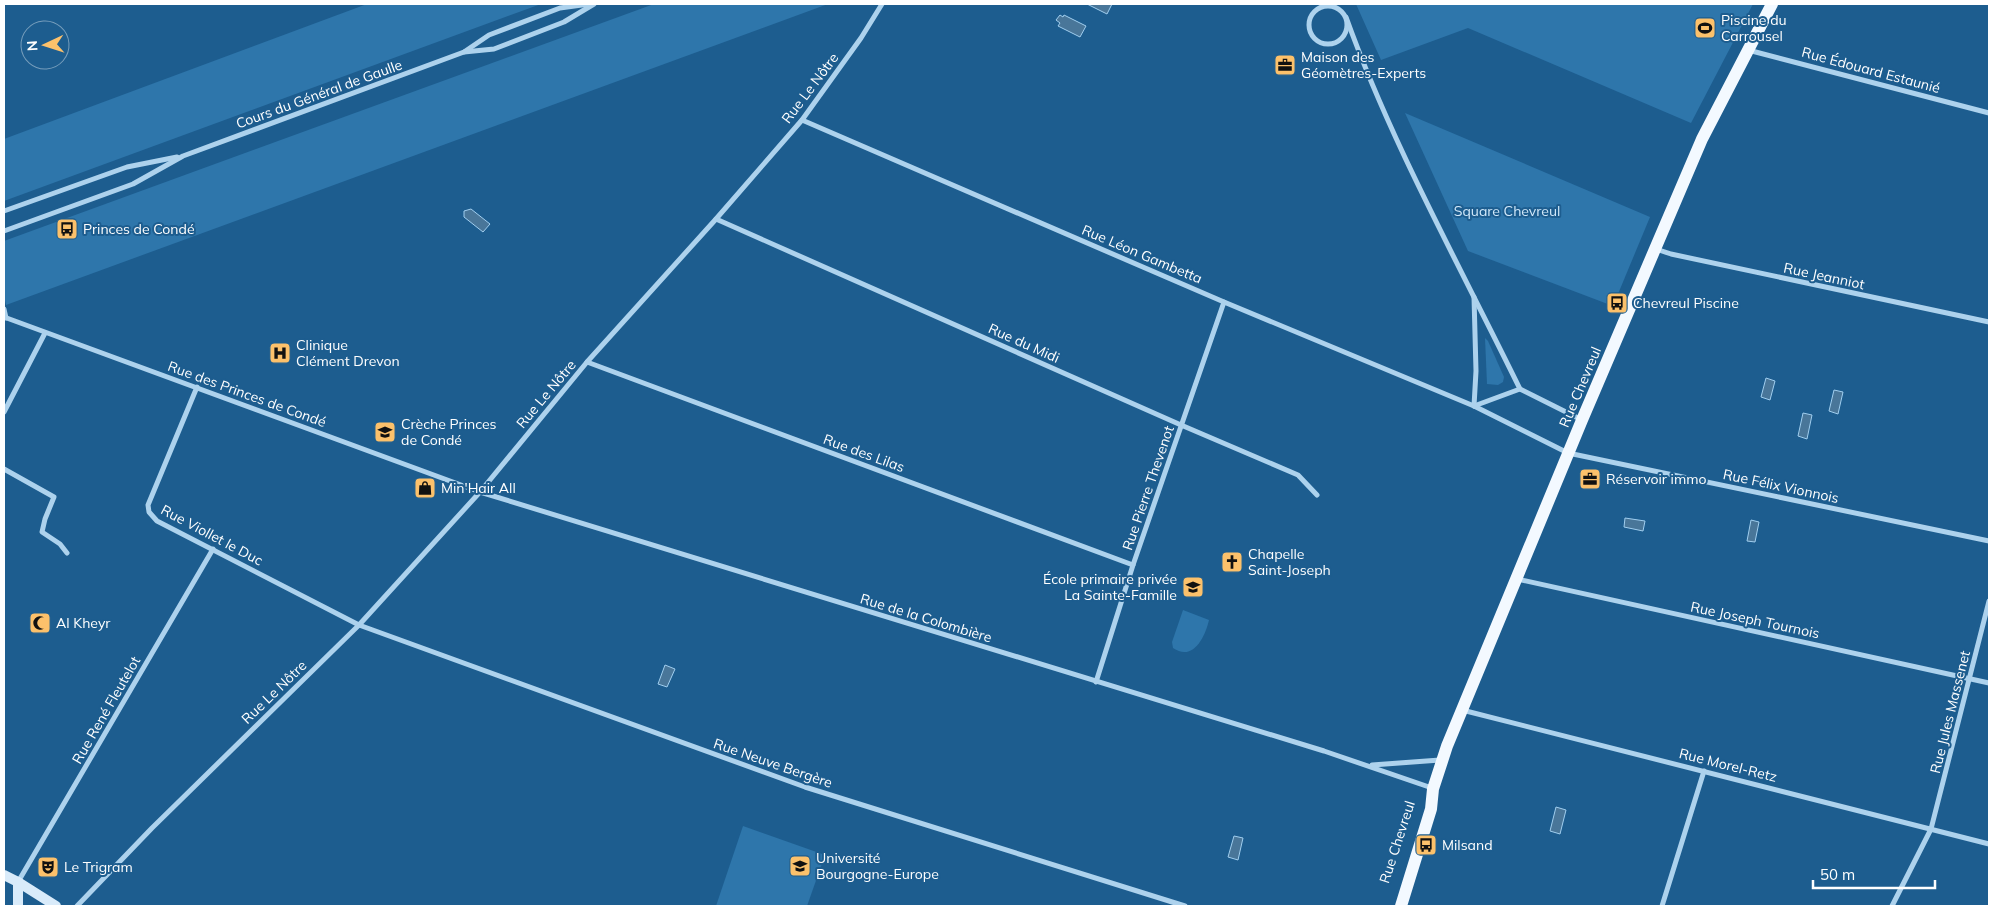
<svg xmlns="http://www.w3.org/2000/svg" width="1993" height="910" font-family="Mulish,sans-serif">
  <rect width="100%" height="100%" fill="#1d5d8f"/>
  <!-- green -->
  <g fill="#2e76ab">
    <polygon points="367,4 541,4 4,201 4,139"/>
    <polygon points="654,4 828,4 6,305 4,296 4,241"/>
    <polygon points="1356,4 1753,4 1691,123 1468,28 1381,60"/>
    <polygon points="1405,113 1650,217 1613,306 1468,251"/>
    <polygon points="1485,338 1488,341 1504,377 1503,382 1498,385 1487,384"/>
    <path d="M1183 610 1209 620C1205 637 1193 662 1173 648L1172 642Z"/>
    <polygon points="743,826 825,855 807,906 716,906"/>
  </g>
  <!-- water -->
  <g fill="#497699" stroke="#a0ceef">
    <polygon points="1087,4 1112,4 1107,14"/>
    <polygon points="1060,15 1063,17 1064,15 1086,26 1080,37 1058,26 1060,23 1056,20"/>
    <polygon points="471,209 490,224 483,232 464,217 464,211"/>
    <polygon points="1766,378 1775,381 1770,400 1761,397"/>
    <polygon points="1834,390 1843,392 1838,414 1829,411"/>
    <polygon points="1803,413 1812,415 1807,439 1798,436"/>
    <polygon points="1625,518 1645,521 1643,531 1624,527"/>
    <polygon points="1751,520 1759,522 1755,542 1747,541"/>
    <polygon points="665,665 675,669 667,687 658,684"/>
    <polygon points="1556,807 1566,810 1560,834 1550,831"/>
    <polygon points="1234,836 1243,838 1238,860 1228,857"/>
  </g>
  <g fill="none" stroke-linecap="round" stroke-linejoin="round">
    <!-- street -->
    <g stroke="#add2ed" stroke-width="5">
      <circle cx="1328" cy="25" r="19"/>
      <path d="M1346 17C1392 145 1460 266 1520 389"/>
      <polyline points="1748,50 1989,113"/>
      <polyline points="464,52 494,49 564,22 594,4"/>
      <polyline points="802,120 1224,302 1474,406 1568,453 1989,541"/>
      <polyline points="4,211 127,167 177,157"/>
      <polyline points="716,219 1181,425 1298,475 1317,495"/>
      <polyline points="4,231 133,184 183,156 464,52 489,35 560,8 589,4"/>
      <polyline points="1656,249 1671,254 1989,322"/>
      <polyline points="4,309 6,318"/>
      <polyline points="4,317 480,492 1324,751 1432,788"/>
      <polyline points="587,362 1133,565"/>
      <polyline points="197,387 148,505 149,512 157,521 359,625 805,787 1185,906"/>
      <polyline points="1474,406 1520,389 1582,420"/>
      <polyline points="1474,406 1476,371 1474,297"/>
      <polyline points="4,412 45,333"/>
      <polyline points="4,469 54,497 45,519 42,532 60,544 67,553"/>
      <polyline points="1517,579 1989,683"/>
      <polyline points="1096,682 1133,565 1224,302"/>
      <polyline points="1462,710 1989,844"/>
      <polyline points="1372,765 1440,760"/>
      <polyline points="18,882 213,549"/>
      <polyline points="77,906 152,828 359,625 480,492 587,362 716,219 802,120 861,38 882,4"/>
      <polyline points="1662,906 1704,771"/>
      <polyline points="1892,906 1931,829 1989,601"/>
    </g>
    <!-- secondary -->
    <g stroke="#d9ebfa" stroke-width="10">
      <polyline points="4,875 18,882 56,906"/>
      <polyline points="18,882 18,906"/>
    </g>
    <!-- primary -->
    <polyline stroke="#f3f9ff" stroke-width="12" points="1401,906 1431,809 1433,789 1447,746 1582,420 1702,139 1772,4"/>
  </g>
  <!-- icons -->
  <defs>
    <g id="stadium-square" transform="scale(1.125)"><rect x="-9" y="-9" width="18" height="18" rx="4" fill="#fcc16b" stroke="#1d5d8f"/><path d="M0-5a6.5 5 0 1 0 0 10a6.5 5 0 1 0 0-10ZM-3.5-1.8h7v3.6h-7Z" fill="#111"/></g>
    <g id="office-square" transform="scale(1.125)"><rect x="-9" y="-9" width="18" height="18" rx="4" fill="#fcc16b" stroke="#1d5d8f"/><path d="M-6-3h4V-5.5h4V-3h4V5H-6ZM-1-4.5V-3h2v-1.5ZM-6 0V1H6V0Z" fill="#111"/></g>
    <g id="bus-square" transform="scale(1.125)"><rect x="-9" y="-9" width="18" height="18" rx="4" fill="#fcc16b" stroke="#1d5d8f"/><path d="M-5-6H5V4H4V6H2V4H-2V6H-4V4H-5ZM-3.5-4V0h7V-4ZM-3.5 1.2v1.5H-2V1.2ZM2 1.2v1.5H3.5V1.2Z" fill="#111"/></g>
    <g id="hospital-square" transform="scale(1.125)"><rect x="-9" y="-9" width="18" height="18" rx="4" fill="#fcc16b" stroke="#1d5d8f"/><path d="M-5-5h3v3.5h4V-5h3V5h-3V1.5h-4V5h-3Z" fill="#111"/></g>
    <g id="school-square" transform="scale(1.125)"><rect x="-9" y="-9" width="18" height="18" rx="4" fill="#fcc16b" stroke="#1d5d8f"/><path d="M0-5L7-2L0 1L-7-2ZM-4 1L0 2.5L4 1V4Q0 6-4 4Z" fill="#111"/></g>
    <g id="shop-square" transform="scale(1.125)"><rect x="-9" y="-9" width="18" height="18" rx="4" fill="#fcc16b" stroke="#1d5d8f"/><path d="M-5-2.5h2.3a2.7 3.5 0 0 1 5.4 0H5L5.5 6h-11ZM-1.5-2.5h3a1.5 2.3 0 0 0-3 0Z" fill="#111"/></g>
    <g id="church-square" transform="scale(1.125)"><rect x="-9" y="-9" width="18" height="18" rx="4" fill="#fcc16b" stroke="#1d5d8f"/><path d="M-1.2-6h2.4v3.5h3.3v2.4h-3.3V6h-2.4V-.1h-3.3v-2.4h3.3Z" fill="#111"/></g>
    <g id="mosque-square" transform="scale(1.125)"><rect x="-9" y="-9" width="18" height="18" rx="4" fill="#fcc16b" stroke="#1d5d8f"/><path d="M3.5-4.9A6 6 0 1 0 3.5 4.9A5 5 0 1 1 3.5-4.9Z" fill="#111"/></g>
    <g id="university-square" transform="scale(1.125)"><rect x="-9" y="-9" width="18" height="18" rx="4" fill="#fcc16b" stroke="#1d5d8f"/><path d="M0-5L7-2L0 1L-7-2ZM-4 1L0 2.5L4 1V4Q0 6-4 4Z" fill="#111"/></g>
    <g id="theatre-square" transform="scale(1.125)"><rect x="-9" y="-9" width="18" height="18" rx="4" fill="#fcc16b" stroke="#1d5d8f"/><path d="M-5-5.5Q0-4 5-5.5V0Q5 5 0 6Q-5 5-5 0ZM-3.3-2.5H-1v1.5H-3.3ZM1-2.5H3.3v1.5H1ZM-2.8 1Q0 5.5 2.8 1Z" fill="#111"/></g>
  </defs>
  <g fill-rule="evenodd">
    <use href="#stadium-square" x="1705" y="28"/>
    <use href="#office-square" x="1285" y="65"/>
    <use href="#bus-square" x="67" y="229"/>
    <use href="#bus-square" x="1617" y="303"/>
    <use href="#hospital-square" x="280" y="353"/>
    <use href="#school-square" x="385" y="432"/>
    <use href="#office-square" x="1590" y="479"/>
    <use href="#shop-square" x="425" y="488"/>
    <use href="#church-square" x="1232" y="562"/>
    <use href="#school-square" x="1193" y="587"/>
    <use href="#mosque-square" x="40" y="623"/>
    <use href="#bus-square" x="1426" y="845"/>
    <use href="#university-square" x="800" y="866"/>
    <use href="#theatre-square" x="48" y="867"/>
  </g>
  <g text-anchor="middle" stroke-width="4" stroke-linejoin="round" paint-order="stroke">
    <!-- poi labels -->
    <g font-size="14" fill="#fff" stroke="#1d5d8f" text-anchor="start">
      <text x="1721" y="25">Piscine du<tspan x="1721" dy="16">Carrousel</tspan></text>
      <text x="1301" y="62">Maison des<tspan x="1301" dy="16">Géomètres-Experts</tspan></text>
      <text x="83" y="234">Princes de Condé</text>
      <text x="1633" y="308">Chevreul Piscine</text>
      <text x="296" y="350">Clinique<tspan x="296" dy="16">Clément Drevon</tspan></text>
      <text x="401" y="429">Crèche Princes<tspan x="401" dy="16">de Condé</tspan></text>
      <text x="1606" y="484">Réservoir immo</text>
      <text x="441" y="493">Min'Hair All</text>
      <text x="1248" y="559">Chapelle<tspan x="1248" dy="16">Saint-Joseph</tspan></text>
      <text x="1177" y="584" text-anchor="end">École primaire privée<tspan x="1177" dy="16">La Sainte-Famille</tspan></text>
      <text x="56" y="628">Al Kheyr</text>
      <text x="1442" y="850">Milsand</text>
      <text x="816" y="863">Université<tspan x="816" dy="16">Bourgogne-Europe</tspan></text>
      <text x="64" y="872">Le Trigram</text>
    </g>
    <!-- street labels -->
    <g font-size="14" fill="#fff" stroke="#1d5d8f">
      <text transform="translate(1871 70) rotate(15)" y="5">Rue Édouard Estaunié</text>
      <text transform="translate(810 88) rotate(-53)" y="5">Rue Le Nôtre</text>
      <text transform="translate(319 94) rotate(-20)" y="5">Cours du Général de Gaulle</text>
      <text transform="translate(1142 254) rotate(23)" y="5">Rue Léon Gambetta</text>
      <text transform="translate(1824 276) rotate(12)" y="5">Rue Jeanniot</text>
      <text transform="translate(1024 343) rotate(24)" y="5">Rue du Midi</text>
      <text transform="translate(1580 387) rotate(-67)" y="5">Rue Chevreul</text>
      <text transform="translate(247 394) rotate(20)" y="5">Rue des Princes de Condé</text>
      <text transform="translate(546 394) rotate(-50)" y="5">Rue Le Nôtre</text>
      <text transform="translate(864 453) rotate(20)" y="5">Rue des Lilas</text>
      <text transform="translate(1781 486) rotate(12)" y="5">Rue Félix Vionnois</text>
      <text transform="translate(1148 488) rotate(-71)" y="5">Rue Pierre Thevenot</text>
      <text transform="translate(212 535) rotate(28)" y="5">Rue Viollet le Duc</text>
      <text transform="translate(926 618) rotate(17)" y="5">Rue de la Colombière</text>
      <text transform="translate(1755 620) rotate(12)" y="5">Rue Joseph Tournois</text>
      <text transform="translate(274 692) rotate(-44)" y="5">Rue Le Nôtre</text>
      <text transform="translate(106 710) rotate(-60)" y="5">Rue René Fleutelot</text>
      <text transform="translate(1950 712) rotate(-76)" y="5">Rue Jules Massenet</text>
      <text transform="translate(773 763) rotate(19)" y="5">Rue Neuve Bergère</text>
      <text transform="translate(1728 765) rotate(14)" y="5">Rue Morel-Retz</text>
      <text transform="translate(1397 842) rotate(-72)" y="5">Rue Chevreul</text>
    </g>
    <!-- park labels -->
    <g font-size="14" fill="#d2e9fa" stroke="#1d5d8f">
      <text x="1507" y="216">Square Chevreul</text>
    </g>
  </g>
  <!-- border -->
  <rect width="1993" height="910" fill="none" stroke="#ffffff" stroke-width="10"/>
  <!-- north arrow -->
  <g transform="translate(45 45) rotate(266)"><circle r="24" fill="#1d5d8f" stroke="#779ebc"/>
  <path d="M0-4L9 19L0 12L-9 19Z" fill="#fcc16b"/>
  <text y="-8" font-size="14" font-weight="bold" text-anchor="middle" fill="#ffffff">N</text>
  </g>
  <!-- scale -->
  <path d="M1813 880v8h122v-8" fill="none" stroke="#ffffff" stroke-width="2.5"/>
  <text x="1820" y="880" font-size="15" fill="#ffffff" stroke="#1d5d8f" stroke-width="4" paint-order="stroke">50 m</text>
</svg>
